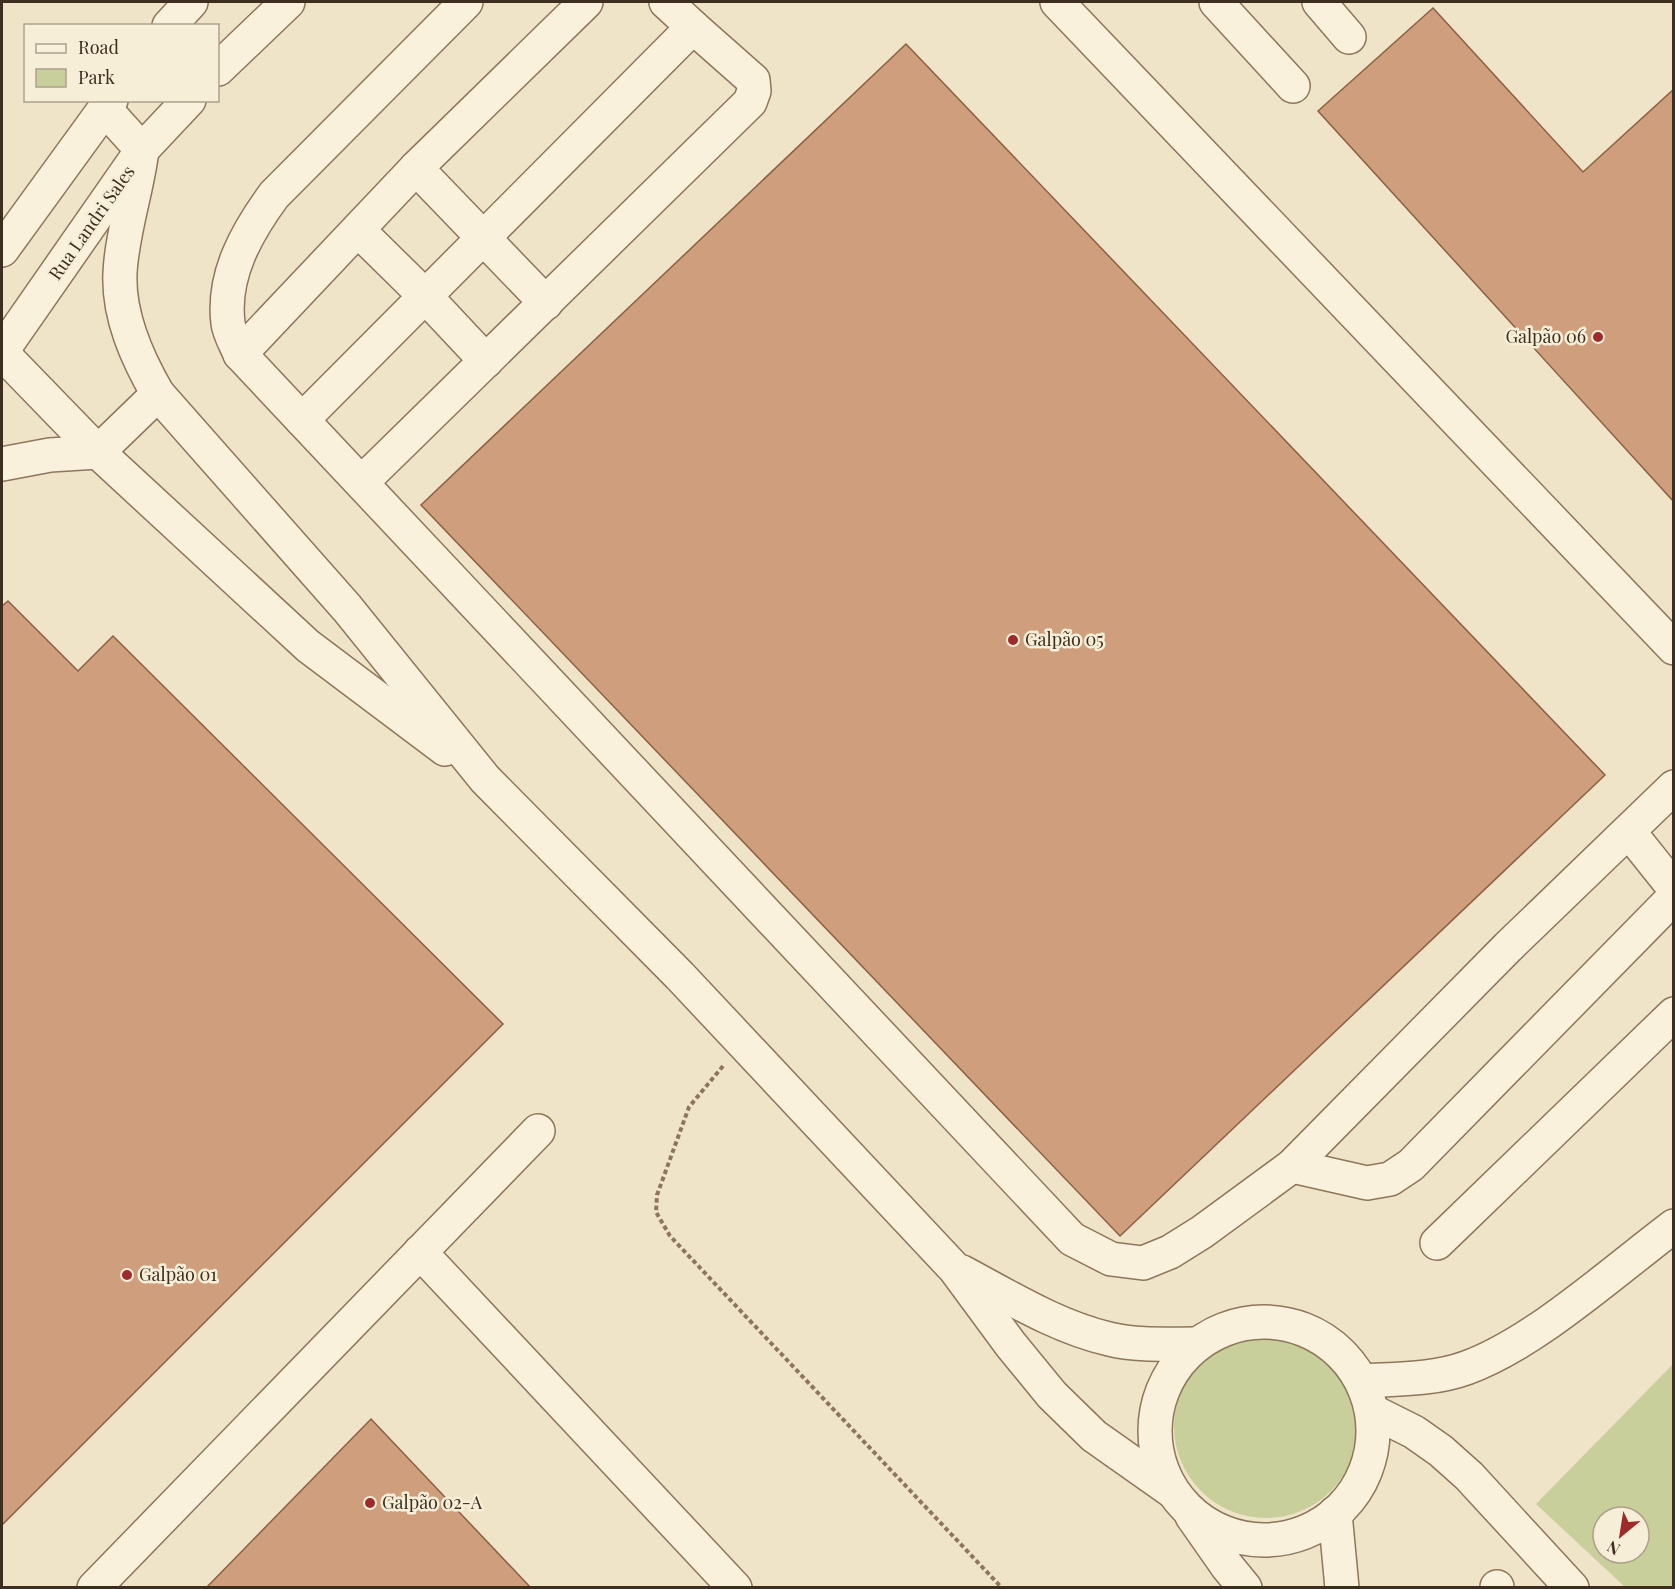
<svg xmlns="http://www.w3.org/2000/svg" width="1675" height="1589" font-family="'Playfair Display',serif">
  <rect width="100%" height="100%" fill="#f0e4c8"/>
  <!-- green -->
  <g fill="#c9cf9b" fill-rule="evenodd">
    <circle cx="1266" cy="1426" r="92"/>
    <path d="M1673 1364V1587H1625L1536 1504ZM1603 1517H1639V1553H1603Z"/>
  </g>
  <!-- building -->
  <g fill="#cf9f7d" stroke="#8d5f41" stroke-width="1.5">
    <polygon points="1433,8 1583,172 1674,89 1674,502 1318,111"/>
    <polygon points="906,44 1605,775 1120,1236 421,505"/>
    <polygon points="8,601 78,671 113,636 503,1024 2,1525 2,606"/>
    <polygon points="371,1419 531,1588 206,1588"/>
  </g>
  <g fill="none" stroke-linecap="round" stroke-linejoin="round">
    <!-- minor casing -->
    <g stroke="#8d765c" stroke-width="36">
      <g id="minor">
        <path d="M466 2 274 195C247 232 222 275 228 323 229 333 236 344 240 354L1072 1239 1111 1259 1143 1263 1170 1252 1202 1232 1292 1166 1508 947 1674 787"/>
        <polyline points="1057,2 1674,648"/>
        <polyline points="1216,2 1293,86"/>
        <polyline points="1319,2 1349,37"/>
        <polyline points="169,26 191,2"/>
        <polyline points="218,69 288,2"/>
        <path d="M105 109 142 150C137 191 122 232 120 273 118 316 137 358 158 394L347 608 485 779 680 976 955 1269 1011 1345 1052 1395 1094 1436 1172 1491"/>
        <polyline points="416,168 546,303"/>
        <polyline points="358,230 425,296 486,361"/>
        <polyline points="2,250 111,100"/>
        <polyline points="2,351 142,150 189,100"/>
        <polyline points="2,353 98,452 308,646 445,749"/>
        <polyline points="240,354 416,168 586,2"/>
        <polyline points="302,420 693,27 666,2"/>
        <polyline points="2,464 50,455 98,452 158,394"/>
        <polyline points="362,482 750,102 754,91 753,80 693,27"/>
        <polyline points="1630,833 1674,888"/>
        <polyline points="1292,1166 1367,1183 1390,1179 1411,1165 1674,897"/>
        <polyline points="1437,1243 1674,1014"/>
        <polyline points="420,1252 735,1588"/>
        <path d="M962 1272C1009 1297 1057 1327 1109 1339 1137 1346 1168 1344 1196 1344"/>
        <circle cx="1264" cy="1431" r="109"/>
        <path d="M1362 1381C1396 1379 1433 1380 1466 1368 1535 1343 1614 1271 1674 1226"/>
        <polyline points="1372,1411 1414,1432 1441,1451 1469,1476 1572,1588"/>
        <polyline points="1335,1513 1342,1588"/>
        <polyline points="1192,1516 1227,1566 1245,1588"/>
        <polyline points="1497,1587 1497,1588"/>
        <polyline points="94,1588 538,1131"/>
      </g>
    </g>
    <!-- path -->
    <polyline stroke="#8d765c" stroke-width="4" stroke-dasharray="4.5 3" stroke-linecap="butt" points="723,1066 689,1107 657,1195 656,1212 670,1236 1002,1588"/>
    <!-- minor -->
    <use href="#minor" stroke="#faf1dc" stroke-width="33"/>
  </g>
  <!-- markers -->
  <g fill="#9e2a2b" stroke="#f7eed8" stroke-width="2">
    <circle cx="1598" cy="337" r="6"/>
    <circle cx="1013" cy="640" r="6"/>
    <circle cx="127" cy="1275" r="6"/>
    <circle cx="370" cy="1503" r="6"/>
  </g>
  <g text-anchor="middle" stroke-width="5" stroke-linejoin="round" paint-order="stroke">
    <!-- street labels -->
    <g font-size="18" fill="#3d2e20" stroke="#f7eed8">
      <text transform="translate(92 223) rotate(-55)" y="6">Rua Landri Sales</text>
    </g>
    <!-- poi labels -->
    <g font-size="18" fill="#3d2e20" stroke="#f7eed8" text-anchor="start">
      <text x="1586" y="343" text-anchor="end">Galpão 06</text>
      <text x="1025" y="646">Galpão 05</text>
      <text x="139" y="1281">Galpão 01</text>
      <text x="382" y="1509">Galpão 02-A</text>
    </g>
  </g>
  <!-- border -->
  <rect width="1675" height="1589" fill="none" stroke="#3d2e20" stroke-width="6"/>
  <!-- legend -->
  <rect x="24" y="24" width="195" height="78" fill="#f7eed8" stroke="#ada18e" stroke-width="1.5"/>
  <rect x="36" y="44" width="30" height="9" fill="#faf1dc" stroke="#ada18e" stroke-width="1.5"/>
  <text x="78" y="54" font-size="18" fill="#3d2e20">Road</text>
  <rect x="36" y="69" width="30" height="18" fill="#c9cf9b" stroke="#ada18e" stroke-width="1.5"/>
  <text x="78" y="84" font-size="18" fill="#3d2e20">Park</text>
  <!-- north arrow -->
  <g transform="translate(1621 1535) rotate(210)"><circle r="28" fill="#f7eed8" stroke="#ada18e" stroke-width="1.5"/>
  <path d="M0-4.5L10 22L0 15L-10 22Z" fill="#9e2a2b"/>
  <text y="-9" font-size="16" font-weight="bold" text-anchor="middle" fill="#3d2e20">N</text>
  </g>
</svg>
